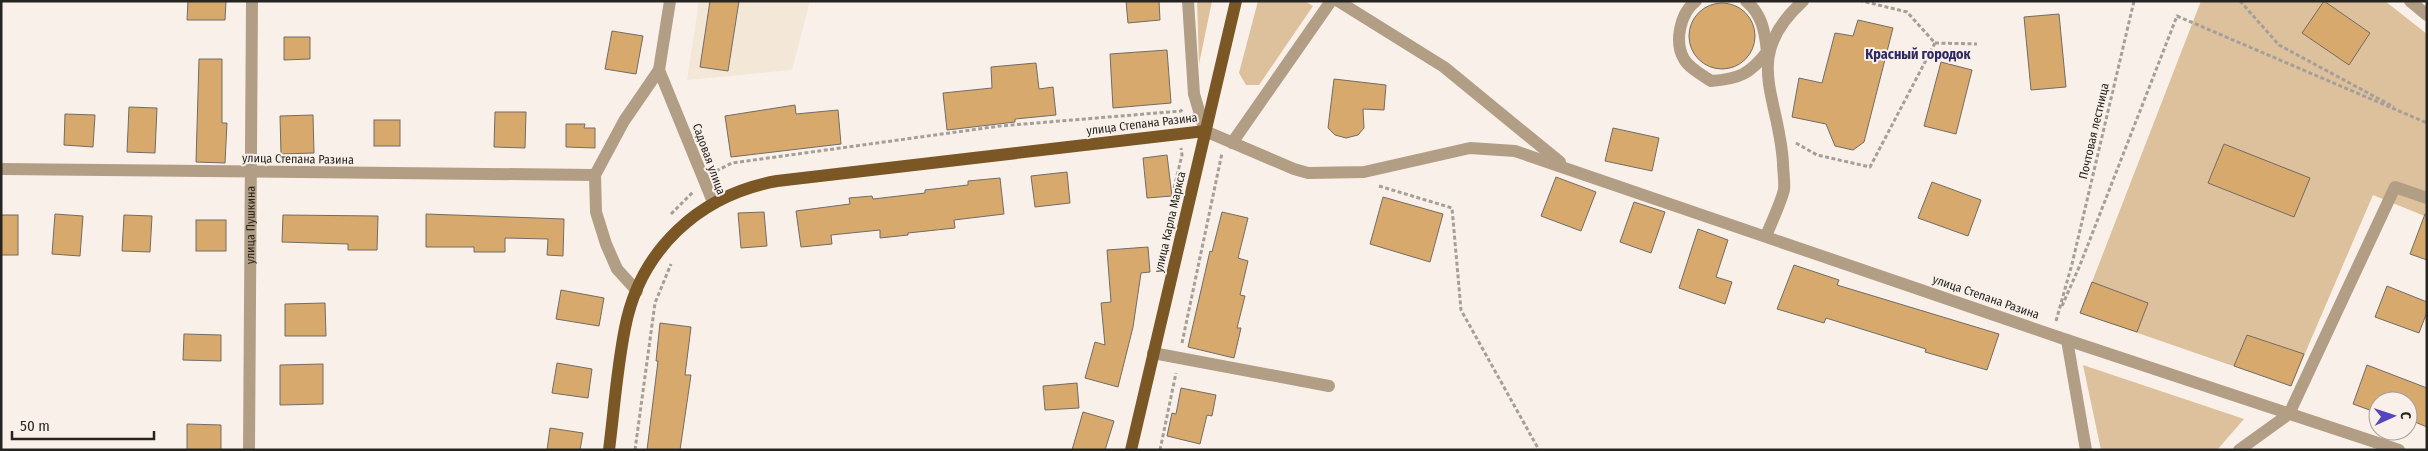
<svg xmlns="http://www.w3.org/2000/svg" width="2428" height="451" font-family="'Fira Sans Condensed',sans-serif">
  <rect width="100%" height="100%" fill="#f9f1e9"/>
  <!-- built -->
  <polygon fill="#f3e7d8" points="699,1 810,1 792,70 687,80"/>
  <!-- green -->
  <g fill="#ddc09c">
    <polygon points="1197,1 1212,1 1199,64"/>
    <polygon points="1258,1 1305,1 1313,6 1259,85 1246,85 1239,73"/>
    <polygon points="2201,1 2385,1 2427,34 2427,217 2373,195 2291,386 2080,313"/>
    <polygon points="2083,365 2244,419 2217,450 2101,450"/>
  </g>
  <!-- building -->
  <g fill="#d7a96d" stroke="#726c64">
    <polygon points="188,1 226,1 225,20 187,20"/>
    <polygon points="710,1 739,1 728,71 700,67"/>
    <polygon points="1126,1 1159,1 1160,20 1128,23"/>
    <polygon points="2324,1 2370,33 2349,65 2302,33"/>
    <circle cx="1722" cy="36" r="33"/>
    <polygon points="2059,14 2066,87 2031,90 2024,17"/>
    <polygon points="1858,20 1893,28 1864,142 1853,150 1835,146 1826,124 1792,117 1799,78 1822,83 1835,33 1853,36"/>
    <polygon points="612,31 643,36 636,74 605,69"/>
    <polygon points="284,37 310,37 310,59 284,60"/>
    <polygon points="1167,50 1171,103 1113,108 1110,54"/>
    <polygon points="199,59 222,59 222,123 227,123 225,163 196,162"/>
    <polygon points="1941,62 1972,70 1956,134 1924,126"/>
    <polygon points="1036,63 1039,89 1053,87 1056,115 1015,119 1015,122 947,130 943,93 992,88 991,67"/>
    <polygon points="1334,79 1386,85 1384,110 1363,109 1364,128 1358,135 1346,138 1335,135 1328,128"/>
    <polygon points="795,105 796,114 838,110 841,144 731,157 725,116"/>
    <polygon points="129,107 157,108 155,153 127,152"/>
    <polygon points="495,112 526,112 525,148 494,147"/>
    <polygon points="65,114 95,115 93,147 64,145"/>
    <polygon points="313,115 314,153 281,154 280,116"/>
    <rect x="374" y="120" width="26" height="26"/>
    <polygon points="566,124 585,124 584,128 595,128 595,148 566,147"/>
    <polygon points="1613,128 1659,138 1652,171 1605,161"/>
    <polygon points="2224,144 2310,178 2294,217 2208,183"/>
    <polygon points="1167,155 1172,196 1147,198 1143,158"/>
    <polygon points="1067,172 1070,203 1035,207 1031,176"/>
    <polygon points="1556,177 1596,192 1581,231 1541,216"/>
    <polygon points="1000,178 1004,214 954,220 955,228 908,233 908,235 880,238 880,230 831,235 832,244 801,247 796,211 850,204 849,198 872,196 873,199 925,193 925,190 968,185 968,181"/>
    <polygon points="1932,182 1981,200 1968,236 1918,218"/>
    <polygon points="1383,197 1443,214 1430,262 1370,244"/>
    <polygon points="1634,202 1665,212 1651,253 1620,242"/>
    <polygon points="764,212 767,246 741,248 738,213"/>
    <polygon points="1222,212 1248,218 1238,258 1248,261 1240,295 1245,296 1237,328 1241,328 1234,358 1188,347 1210,251 1212,252"/>
    <polygon points="55,214 83,216 80,256 52,254"/>
    <polygon points="426,214 564,219 563,256 547,255 548,239 505,238 505,252 474,252 474,247 426,247"/>
    <polygon points="2425,214 2427,214 2427,260 2410,254"/>
    <rect x="1" y="215" width="17" height="40"/>
    <polygon points="124,215 152,216 150,252 122,251"/>
    <polygon points="283,215 378,216 377,250 348,250 348,244 282,242"/>
    <rect x="196" y="220" width="30" height="31"/>
    <polygon points="1698,229 1728,240 1716,277 1732,282 1725,304 1679,288"/>
    <polygon points="1148,247 1150,272 1141,273 1133,327 1118,387 1085,378 1095,342 1105,345 1101,303 1111,302 1107,250"/>
    <polygon points="1794,265 1839,280 1837,285 1999,334 1987,370 1925,352 1926,349 1826,318 1824,323 1777,309"/>
    <polygon points="2092,282 2148,303 2137,332 2080,313"/>
    <polygon points="2387,286 2427,302 2427,312 2419,333 2375,317"/>
    <polygon points="561,290 604,298 599,326 556,319"/>
    <polygon points="325,303 326,336 285,336 285,304"/>
    <polygon points="660,323 691,327 685,375 691,375 680,450 647,450 658,361 656,361"/>
    <polygon points="184,334 221,335 221,361 183,360"/>
    <polygon points="2247,335 2304,354 2291,386 2234,366"/>
    <polygon points="557,363 592,369 588,398 552,393"/>
    <polygon points="323,364 323,404 280,405 280,365"/>
    <polygon points="2367,365 2427,388 2427,427 2408,419 2408,401 2378,401 2378,413 2353,404"/>
    <polygon points="1077,383 1079,408 1045,410 1043,386"/>
    <polygon points="1181,388 1216,395 1212,416 1207,415 1200,444 1167,436 1172,413 1176,414"/>
    <polygon points="1083,412 1114,421 1105,450 1072,450"/>
    <polygon points="187,424 221,425 221,450 187,450"/>
    <polygon points="550,428 583,433 580,450 547,450"/>
  </g>
  <g fill="none" stroke-linecap="round" stroke-linejoin="round">
    <!-- path -->
    <g stroke="#a49f99" stroke-width="3" stroke-dasharray="4 2.5" stroke-linecap="butt">
      <polyline points="2240,1 2279,45 2394,107"/>
      <polyline points="1935,43 1977,44"/>
      <polyline points="1796,143 1817,155 1870,167 1935,43 1907,12 1862,1"/>
      <polyline points="716,171 732,163 1000,126 1181,111 1183,108"/>
      <polyline points="1379,186 1452,208 1461,310 1539,450"/>
      <polyline points="1174,188 1182,155 1181,148"/>
      <polyline points="671,214 693,192"/>
      <polyline points="2062,306 2080,265 2177,16 2427,123"/>
      <polyline points="2056,321 2072,264 2134,1"/>
      <polyline points="1182,343 1222,153"/>
      <polyline points="635,450 655,303 671,264"/>
      <polyline points="1160,450 1176,373"/>
    </g>
    <!-- minor -->
    <g stroke="#b29e85" stroke-width="12">
      <polyline points="670,1 659,70 713,202"/>
      <polyline points="1188,1 1194,94 1205,131 1294,169 1308,173 1364,172 1470,148 1515,151 2067,340 2399,450"/>
      <polyline points="1338,1 1444,67 1560,162"/>
      <path d="M1696 1C1680 13 1674 42 1684 59 1689 68 1702 75 1711 81 1739 79 1750 74 1767 52 1765 32 1762 14 1746 1"/>
      <polyline points="2410,1 2427,15"/>
      <polyline points="1232,143 1331,1"/>
      <polyline points="1,169 595,175"/>
      <path d="M1766 236C1772 221 1780 205 1784 190 1785 182 1783 171 1783 163 1779 95 1741 57 1803 1"/>
      <polyline points="637,291 617,269 606,244 596,212 595,175 624,121 659,70"/>
      <polyline points="2067,340 2086,450"/>
      <polyline points="1153,353 1329,386"/>
      <path id="s1" d="M249 450 252 1"/>
      <polyline points="2239,450 2289,414 2395,187 2427,198"/>
    </g>
    <!-- major -->
    <g stroke="#7b5726" stroke-width="12">
      <path d="M609 450C614 410 617 368 625 328 640 250 699 195 777 181L1205 131"/>
      <polyline points="1131,450 1236,1"/>
    </g>
  </g>
  <g text-anchor="middle" stroke-width="4" stroke-linejoin="round" paint-order="stroke">
    <!-- street labels -->
    <g font-size="12" fill="#262421" stroke="#f9f1e9">
      <text transform="translate(1142 124) rotate(-7)" y="4">улица Степана Разина</text>
      <text transform="translate(2094 131) rotate(-77)" y="4">Почтовая лестница</text>
      <text transform="translate(298 159) rotate(1)" y="4">улица Степана Разина</text>
      <text transform="translate(709 159) rotate(70)" y="4">Садовая улица</text>
      <text transform="translate(1170 222) rotate(-77)" y="4">улица Карла Маркса</text>
      <text dy="4" stroke="none"><textPath href="#s1" startOffset="225">улица Пушкина</textPath></text>
      <text transform="translate(1986 297) rotate(19)" y="4">улица Степана Разина</text>
    </g>
    <!-- neighbourhood labels -->
    <g font-size="14" font-weight="bold" fill="#2e2964" stroke="#f9f1e9">
      <text x="1918" y="59">Красный городок</text>
    </g>
  </g>
  <!-- border -->
  <rect width="2428" height="451" fill="none" stroke="#262421" stroke-width="5"/>
  <!-- north arrow -->
  <g transform="translate(2393 416) rotate(87)"><circle r="24" fill="#f9f1e9" stroke="#a59f99"/>
  <path d="M0-4L9 19L0 12L-9 19Z" fill="#5546bd"/>
  <text y="-8" font-size="14" font-weight="bold" text-anchor="middle" fill="#262421">С</text>
  </g>
  <!-- scale -->
  <path d="M12 431v8h142v-8" fill="none" stroke="#262421" stroke-width="2.5"/>
  <text x="20" y="431" font-size="15" fill="#262421" stroke="#f9f1e9" stroke-width="4" paint-order="stroke">50 m</text>
</svg>
